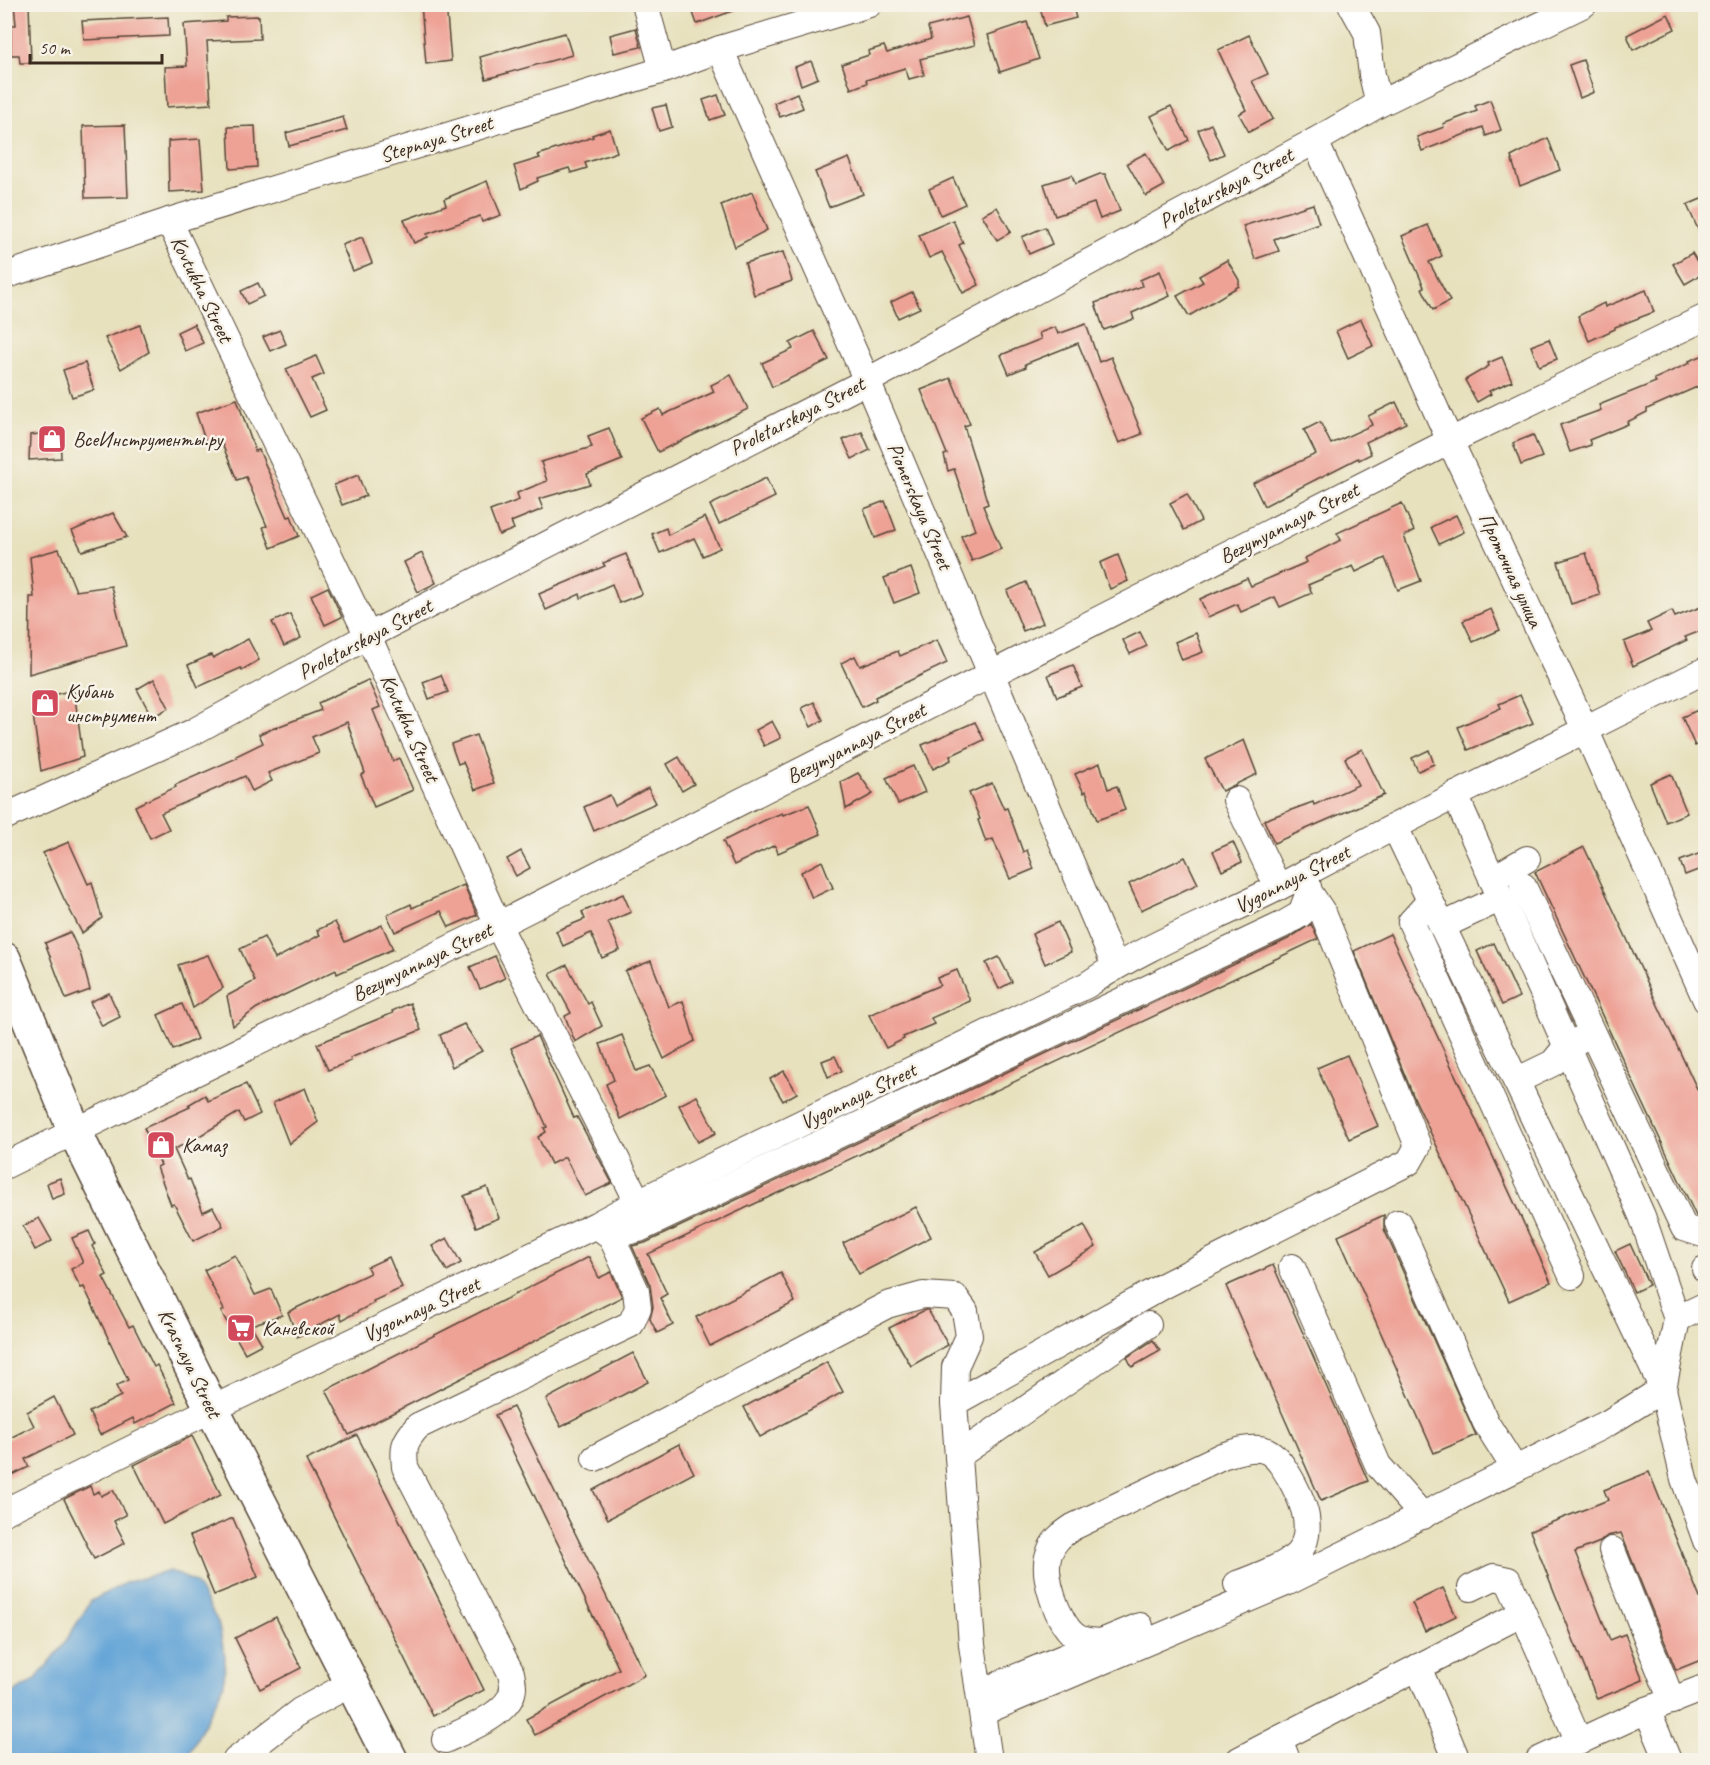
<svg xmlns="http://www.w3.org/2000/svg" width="1710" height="1765" font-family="Caveat,sans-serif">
  <rect width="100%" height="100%" fill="#f7f3e8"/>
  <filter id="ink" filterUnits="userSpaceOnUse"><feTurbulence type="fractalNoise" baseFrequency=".0167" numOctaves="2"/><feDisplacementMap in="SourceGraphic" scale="12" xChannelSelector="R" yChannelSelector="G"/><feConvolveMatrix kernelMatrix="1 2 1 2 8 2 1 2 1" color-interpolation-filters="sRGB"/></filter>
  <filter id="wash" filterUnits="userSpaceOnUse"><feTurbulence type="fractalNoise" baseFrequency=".008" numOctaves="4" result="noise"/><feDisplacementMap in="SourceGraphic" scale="24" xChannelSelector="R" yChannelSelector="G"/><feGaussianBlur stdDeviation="1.35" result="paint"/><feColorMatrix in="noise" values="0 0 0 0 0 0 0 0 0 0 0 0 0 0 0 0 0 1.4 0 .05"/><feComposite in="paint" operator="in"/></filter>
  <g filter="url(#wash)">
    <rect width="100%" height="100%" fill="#e7e1be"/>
    <!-- water -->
    <polygon fill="#64a4d7" stroke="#50677a" stroke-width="1.5" points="170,1571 195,1582 218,1622 225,1657 224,1684 190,1752 178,1760 5,1760 5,1698 35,1680 62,1647 91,1601 127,1582"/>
    <g id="blocks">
      <!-- building -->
      <g fill="#eea296">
        <polygon points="14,4 29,4 31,63 20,63 19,55 11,55 11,25 16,25"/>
        <polygon points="421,4 446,4 451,61 426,64"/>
        <polygon points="690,4 745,4 746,6 697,24"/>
        <polygon points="1039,4 1072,4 1076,18 1045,26"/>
        <polygon points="1668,14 1675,29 1633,50 1627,35"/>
        <polygon points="259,16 260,39 207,41 211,104 167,107 165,67 187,66 184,24 226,21 226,17"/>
        <polygon points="168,17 169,36 84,40 82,21"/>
        <polygon points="967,17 975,45 920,59 924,75 909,79 905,68 866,80 867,83 851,89 842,64 869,55 868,51 884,46 887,53 931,39 928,27"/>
        <polygon points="1027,22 1039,59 1000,72 988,35"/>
        <polygon points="636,28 641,47 614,53 610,35"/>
        <polygon points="565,33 572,55 486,79 480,57"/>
        <polygon points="1249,35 1268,74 1252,81 1273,119 1249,132 1239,114 1246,110 1218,50"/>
        <polygon points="1583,60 1594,92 1580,98 1569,65"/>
        <polygon points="811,61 818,78 801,85 795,67"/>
        <polygon points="797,93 803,108 780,117 774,103"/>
        <polygon points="718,95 725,115 710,120 703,100"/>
        <polygon points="1490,100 1501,130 1486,136 1483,127 1422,151 1417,137 1444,127 1443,124 1477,111 1475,106"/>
        <polygon points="666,105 672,127 659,131 652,108"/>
        <polygon points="1171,106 1189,140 1169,151 1151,116"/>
        <polygon points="343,117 347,130 289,146 286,133"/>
        <polygon points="1211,124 1224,154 1211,160 1198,130"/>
        <polygon points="125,125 128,197 85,198 83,126"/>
        <polygon points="255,126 257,167 230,169 228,127"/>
        <polygon points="610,129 617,152 585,163 587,168 571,173 569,168 537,178 538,181 521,189 514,166 540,158 538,155 593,137 592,135"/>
        <polygon points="1548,138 1560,170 1520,186 1511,157"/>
        <polygon points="200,139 204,190 169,192 168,141"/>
        <polygon points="1146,153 1164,186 1146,196 1127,163"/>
        <polygon points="849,158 863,194 829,207 815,172"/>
        <polygon points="1100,174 1105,174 1120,211 1100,219 1094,203 1055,216 1044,184 1072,175 1075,184"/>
        <polygon points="953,178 965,204 941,215 929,189"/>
        <polygon points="487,181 501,215 482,222 480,216 427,234 428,237 414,243 404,220 446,205 444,199"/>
        <polygon points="752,192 767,230 735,247 721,205"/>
        <polygon points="1706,197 1706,247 1687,205"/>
        <polygon points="1313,204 1319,223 1274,239 1279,251 1255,259 1243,226"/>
        <polygon points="997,207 1011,232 997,240 982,215"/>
        <polygon points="953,220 963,243 959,245 979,285 963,293 942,252 929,258 919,235"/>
        <polygon points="1428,225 1442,256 1429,262 1450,301 1433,310 1422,288 1424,287 1402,236"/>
        <polygon points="1045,227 1052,244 1029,254 1022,237"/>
        <polygon points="362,237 372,263 353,271 342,245"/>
        <polygon points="783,252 792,281 754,295 745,263"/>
        <polygon points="1692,253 1704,273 1685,284 1673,264"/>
        <polygon points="1227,260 1239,280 1239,286 1189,316 1177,296 1203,282 1199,276"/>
        <polygon points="1160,271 1170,296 1132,313 1134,319 1104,330 1095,303 1142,286 1140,280"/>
        <polygon points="258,283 264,296 247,304 241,291"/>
        <polygon points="1646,290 1654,312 1615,327 1615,329 1589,341 1578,316 1604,303 1605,307"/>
        <polygon points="912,292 920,308 898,318 891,302"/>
        <polygon points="1361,319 1373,346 1348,358 1336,331"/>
        <polygon points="194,324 203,343 185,351 177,332"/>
        <polygon points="1086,324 1099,362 1111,357 1142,434 1119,443 1078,343 1025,364 1026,367 1009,374 1001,355 1041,339 1039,333 1055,327 1058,334"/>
        <polygon points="140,325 149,352 121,369 105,338"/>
        <polygon points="280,330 286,344 270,351 263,337"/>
        <polygon points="814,331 829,360 772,387 762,363 793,349 790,343"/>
        <polygon points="1549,339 1557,359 1539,366 1531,346"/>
        <polygon points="1706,354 1706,383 1647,409 1647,412 1627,422 1628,424 1589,440 1591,445 1570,452 1560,425 1601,410 1599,405 1656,382 1654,379 1690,363 1689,361"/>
        <polygon points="316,356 324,374 312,379 326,410 310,417 286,369"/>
        <polygon points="1502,357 1512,381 1489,391 1491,394 1477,402 1465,380 1489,366 1488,363"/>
        <polygon points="85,363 94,390 72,397 63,370"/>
        <polygon points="731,375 748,409 658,452 641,418 660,409 663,415 714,392 711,385"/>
        <polygon points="951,378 970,424 964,426 988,504 983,506 1001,549 972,561 961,536 975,530 954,469 948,471 944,455 947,454 921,390"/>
        <polygon points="237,399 255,451 259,450 288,517 291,516 299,536 271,548 263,527 267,526 246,477 237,480 220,439 206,443 196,413"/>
        <polygon points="1396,402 1406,423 1366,442 1371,454 1359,460 1358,458 1264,506 1253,483 1316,454 1304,430 1320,422 1331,444 1372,425 1368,416"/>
        <polygon points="609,428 622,460 587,474 590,484 539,499 543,509 511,522 514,529 499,535 490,511 519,500 517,493 547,481 541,462 592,447 588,436"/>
        <polygon points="60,432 61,458 29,460 30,435"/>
        <polygon points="862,432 870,450 852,459 843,440"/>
        <polygon points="1533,435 1542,457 1521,465 1513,443"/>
        <polygon points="358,475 366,496 342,505 334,485"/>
        <polygon points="766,478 775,497 719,524 710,505"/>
        <polygon points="1187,494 1201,521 1184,530 1170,503"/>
        <polygon points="885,501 896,530 875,538 864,509"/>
        <polygon points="1402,503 1414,531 1404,536 1421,581 1398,590 1385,558 1356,572 1353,566 1308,585 1312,593 1280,607 1275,597 1241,612 1237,604 1208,617 1200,599 1247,578 1251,586 1307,562 1305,558 1341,540 1337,533"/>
        <polygon points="113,513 127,537 82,551 72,531"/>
        <polygon points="1456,515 1464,532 1439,544 1431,527"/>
        <polygon points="705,517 720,548 703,556 694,538 660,553 652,534 666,528 668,535"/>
        <polygon points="59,549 76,591 111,586 126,646 29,674 30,597 34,597 30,557"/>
        <polygon points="422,553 436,583 418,592 404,562"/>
        <polygon points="1586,553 1600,595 1571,604 1558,562"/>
        <polygon points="626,554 642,594 619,603 612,584 581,598 580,594 546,610 539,594 605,566 603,563"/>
        <polygon points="1118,555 1128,581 1110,589 1100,563"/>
        <polygon points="911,568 920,593 894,603 884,578"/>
        <polygon points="1026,582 1043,623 1023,631 1007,591"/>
        <polygon points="328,587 342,617 325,625 311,595"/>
        <polygon points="1706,605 1706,629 1685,637 1687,640 1633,666 1624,642 1651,631 1647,623 1672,611 1675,617"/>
        <polygon points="1491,609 1500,630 1473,642 1463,621"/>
        <polygon points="290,614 301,638 284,646 272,622"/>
        <polygon points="1140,632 1147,646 1130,654 1123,640"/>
        <polygon points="1196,633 1203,652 1182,660 1175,642"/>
        <polygon points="248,639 259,660 242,670 241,668 198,687 188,665 211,655 213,658"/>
        <polygon points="937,640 947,663 875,697 876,700 862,707 841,663 855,656 860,666 898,651 900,656"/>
        <polygon points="1073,665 1082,687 1057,697 1048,675"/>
        <polygon points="441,675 448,692 429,699 423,682"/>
        <polygon points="154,679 169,708 152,717 137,689"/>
        <polygon points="368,680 380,707 373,710 393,761 399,758 413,790 374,807 361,775 365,773 347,722 312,737 319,753 268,773 272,781 252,791 245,776 161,813 169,829 150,838 135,806 176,787 175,785 237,758 236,756 263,743 259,734 321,710 318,703"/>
        <polygon points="74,690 83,757 41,771 31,700"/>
        <polygon points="1520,695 1533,723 1468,750 1458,727 1501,708 1499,704"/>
        <polygon points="814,702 823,720 811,727 802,708"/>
        <polygon points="1698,710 1706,727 1706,741 1695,746 1682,717"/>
        <polygon points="772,721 781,738 764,746 756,730"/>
        <polygon points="975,722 984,740 950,756 951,760 933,769 922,745"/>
        <polygon points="476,735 494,783 475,790 463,762 458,764 451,744"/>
        <polygon points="1244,740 1257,774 1222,791 1205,759"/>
        <polygon points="1362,749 1384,795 1274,843 1264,820 1313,802 1314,805 1358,785 1345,758"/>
        <polygon points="1429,750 1434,764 1418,771 1412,758"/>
        <polygon points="679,757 694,784 682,791 667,764"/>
        <polygon points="1100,763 1108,789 1117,786 1125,810 1097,820 1086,791 1084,793 1075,774"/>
        <polygon points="913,766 925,792 898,804 886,778"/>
        <polygon points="858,773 873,794 846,809 841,782"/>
        <polygon points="1671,774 1687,813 1666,822 1650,783"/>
        <polygon points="992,783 1004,809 1007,808 1023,852 1027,850 1034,869 1010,879 993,839 986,842 978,820 980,819 969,793"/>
        <polygon points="648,788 656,803 594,831 584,807 610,795 615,806"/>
        <polygon points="809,805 821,834 778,853 775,845 734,865 723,841 765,820 782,813 783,815"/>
        <polygon points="69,842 88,884 92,882 102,918 82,933 64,899 43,853"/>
        <polygon points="1233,842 1242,862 1222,871 1213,851"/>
        <polygon points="1584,847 1706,1108 1706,1219 1696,1216 1535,872"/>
        <polygon points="521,851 530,868 516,876 507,859"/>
        <polygon points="1706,851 1706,867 1685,875 1680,861"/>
        <polygon points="1185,857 1198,884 1141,910 1129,884"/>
        <polygon points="822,861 833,888 812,898 801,872"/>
        <polygon points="464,885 477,915 449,927 441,911 395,932 387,915 411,904 412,908"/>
        <polygon points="623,894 631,912 608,922 620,950 602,958 591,933 563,946 556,931 585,919 582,912"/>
        <polygon points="335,922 345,942 382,925 393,949 337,974 336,970 257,1008 233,1026 227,996 255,981 240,949 264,937 275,959 320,935 317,930"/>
        <polygon points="1058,922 1071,952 1045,964 1032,934"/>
        <polygon points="1311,924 1318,939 648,1254 667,1294 660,1298 673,1325 657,1333 650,1319 653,1307 650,1285 632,1246 645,1243 1288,939"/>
        <polygon points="70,932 81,956 90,990 66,999 45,943"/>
        <polygon points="1390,934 1551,1282 1509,1301 1413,1095 1354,951"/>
        <polygon points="1494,943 1519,997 1502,1005 1477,951"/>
        <polygon points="208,955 223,988 193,1008 178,965"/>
        <polygon points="495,956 505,978 480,989 470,967"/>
        <polygon points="999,957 1012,982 999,989 986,963"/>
        <polygon points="651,961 669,1007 683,1001 695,1041 664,1059 625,971"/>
        <polygon points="567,965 588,1004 591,1002 602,1026 575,1042 565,1016 571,1013 550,974"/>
        <polygon points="957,970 970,1001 931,1018 934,1024 903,1037 904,1039 886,1048 869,1015 940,985 937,978"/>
        <polygon points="109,993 120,1017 102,1026 90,1002"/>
        <polygon points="410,1003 421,1030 350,1058 351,1061 328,1070 317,1044 393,1013 392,1011"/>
        <polygon points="182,1004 197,1039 173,1050 158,1015"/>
        <polygon points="464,1024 482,1051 452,1067 440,1035"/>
        <polygon points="622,1035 636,1071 650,1066 666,1095 620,1119 606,1084 614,1080 600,1044"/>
        <polygon points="537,1036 574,1118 577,1117 612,1183 585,1196 565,1157 551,1164 538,1137 546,1132 544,1128 547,1127 511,1048"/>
        <polygon points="1347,1055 1378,1126 1349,1139 1317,1068"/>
        <polygon points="835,1056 842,1071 828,1077 822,1061"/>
        <polygon points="784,1071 797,1093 783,1101 770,1079"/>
        <polygon points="246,1084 260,1114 244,1122 239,1112 196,1138 196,1139 174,1149 188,1180 190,1179 203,1212 213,1207 223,1226 193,1241 174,1204 171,1205 157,1167 161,1165 144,1128 190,1107 188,1105 205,1095 208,1101"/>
        <polygon points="305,1088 318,1122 289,1144 273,1103"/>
        <polygon points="697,1096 716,1133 698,1142 679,1105"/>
        <polygon points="60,1178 65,1194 52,1199 47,1183"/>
        <polygon points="487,1187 499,1218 476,1227 464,1196"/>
        <polygon points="916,1207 931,1237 859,1274 843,1243"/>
        <polygon points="1384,1215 1384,1229 1476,1435 1434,1453 1338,1236"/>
        <polygon points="39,1218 52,1241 35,1250 23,1226"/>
        <polygon points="1084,1225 1096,1247 1048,1275 1035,1252"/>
        <polygon points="89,1231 95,1244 92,1246 107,1275 103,1277 129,1327 133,1325 154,1367 157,1365 176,1403 135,1424 133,1418 100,1435 89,1412 121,1396 116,1386 128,1380 84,1287 81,1288 71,1269 83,1263 72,1238"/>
        <polygon points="447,1238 461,1263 447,1271 432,1246"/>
        <polygon points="1630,1244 1649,1285 1634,1292 1615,1251"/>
        <polygon points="235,1255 255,1295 271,1289 282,1315 251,1325 262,1344 245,1353 221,1312 224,1310 204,1270"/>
        <polygon points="389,1257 402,1288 373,1301 374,1303 342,1320 340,1314 297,1337 288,1312 370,1273 367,1267"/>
        <polygon points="589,1257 599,1278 611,1272 622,1297 349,1435 326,1390"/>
        <polygon points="1273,1265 1368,1481 1321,1501 1226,1286"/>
        <polygon points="781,1273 795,1302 710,1346 696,1317"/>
        <polygon points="925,1310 928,1310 948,1345 911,1366 889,1328"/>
        <polygon points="1153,1340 1160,1351 1132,1367 1127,1357"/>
        <polygon points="633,1353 648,1382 561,1427 546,1399"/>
        <polygon points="827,1362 843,1392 760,1437 744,1407"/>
        <polygon points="54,1397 73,1435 25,1459 29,1467 4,1479 4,1441 34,1426 27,1412"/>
        <polygon points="513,1407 645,1675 535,1735 526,1719 619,1669 495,1415"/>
        <polygon points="357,1435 484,1690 433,1716 306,1460"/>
        <polygon points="192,1436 221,1495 163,1524 134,1465"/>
        <polygon points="679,1444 694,1473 608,1519 593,1490"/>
        <polygon points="1649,1472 1706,1613 1706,1658 1676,1670 1621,1533 1607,1536 1600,1542 1575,1552 1610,1640 1625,1634 1643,1680 1597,1699 1530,1531 1608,1500 1604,1490"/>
        <polygon points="90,1486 93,1494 99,1491 101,1496 113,1490 126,1515 114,1521 125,1543 94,1559 64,1499"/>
        <polygon points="233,1518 258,1577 214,1595 190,1536"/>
        <polygon points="1443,1588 1456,1616 1425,1631 1412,1603"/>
        <polygon points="276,1617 301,1668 260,1689 235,1638"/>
      </g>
    </g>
  </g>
  <g filter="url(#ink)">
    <use href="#blocks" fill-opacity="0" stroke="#554536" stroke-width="1.5"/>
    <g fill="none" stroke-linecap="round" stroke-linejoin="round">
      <!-- minor casing -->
      <g stroke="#554536" stroke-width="28">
        <g id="minor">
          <polyline points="645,4 663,70"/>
          <polyline points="1351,4 1367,33 1372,75 1379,104"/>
          <polyline points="720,49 867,381 1115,966"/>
          <polyline points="1315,141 1450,441 1585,729 1706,1000"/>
          <polyline points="169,221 368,636 498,925 638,1202"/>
          <polyline points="4,276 169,221 663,70 720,49 869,4"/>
          <polyline points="1236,800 1278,887"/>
          <polyline points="4,817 193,732 368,636 867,381 1315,141 1379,104 1584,4"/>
          <polyline points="1395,827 1663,1389 1684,1479 1706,1541"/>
          <polyline points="1492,879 1527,859"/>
          <polyline points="1523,886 1684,1228 1706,1235"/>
          <polyline points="1430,901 1411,922 1572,1276"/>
          <polyline points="1442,926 1501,898"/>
          <polyline points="1516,1081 1553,1063 1567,1046 1579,1040"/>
          <polyline points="4,1166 498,925 1450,441 1706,317"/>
          <polyline points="1398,1223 1486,1423 1515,1469"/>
          <polyline points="611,1236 639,1229 1282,925 1301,914 1309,892"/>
          <polyline points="1292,1267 1378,1465 1423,1516"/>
          <polyline points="1705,1269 1706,1269"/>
          <polyline points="1677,1319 1706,1305"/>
          <polyline points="958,1456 1148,1325"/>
          <polyline points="595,1458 887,1305 923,1295 955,1297 965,1311 969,1336 955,1367 954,1403"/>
          <path d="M4 1512 212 1409 596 1225 638 1202 1087 985C1147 944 1217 919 1281 886 1421 812 1563 740 1706 670"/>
          <polyline points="1612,1550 1672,1701"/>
          <polyline points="1471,1588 1494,1577 1508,1580 1523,1613"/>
          <path d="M1101 1642C1091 1641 1082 1642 1074 1635 1058 1622 1041 1575 1049 1554 1053 1541 1061 1535 1073 1527L1222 1456C1235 1452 1253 1445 1267 1451 1282 1458 1299 1493 1304 1509 1308 1521 1308 1538 1301 1549 1294 1563 1253 1578 1237 1584"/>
          <polyline points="1418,1667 1457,1760"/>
          <polyline points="1647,1710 1668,1760"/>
          <polyline points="983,1712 1288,1582 1608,1423 1663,1389 1677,1319 1642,1216 1455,795"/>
          <polyline points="983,1712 995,1686 1140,1626"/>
          <polyline points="1279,1739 1523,1613 1579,1742"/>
          <path d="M445 1740C465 1730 513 1713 513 1687 513 1683 512 1678 511 1673L405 1467C403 1446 404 1442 418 1426L631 1324 638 1308 636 1291 611 1236 599 1227"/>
          <polyline points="236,1760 300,1711 352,1683"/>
          <polyline points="989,1760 972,1645 954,1403 1165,1285 1409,1162 1418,1146 1323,913 1309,892 1305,873"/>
          <polyline points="1239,1760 1279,1739 1287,1760"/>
          <polyline points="1539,1760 1647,1710 1706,1687"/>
        </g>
      </g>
      <!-- major casing -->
      <g stroke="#554536" stroke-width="36">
        <polyline id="major" points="4,959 75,1132 206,1397 391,1760"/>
      </g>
      <!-- minor -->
      <use href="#minor" stroke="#fff" stroke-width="26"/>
      <!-- major -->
      <use href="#major" stroke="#fff" stroke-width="33"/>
    </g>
  </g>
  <!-- icons -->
  <defs>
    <g id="shop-square" transform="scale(1.5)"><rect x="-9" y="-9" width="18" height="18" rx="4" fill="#d1495b" stroke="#f7f3e8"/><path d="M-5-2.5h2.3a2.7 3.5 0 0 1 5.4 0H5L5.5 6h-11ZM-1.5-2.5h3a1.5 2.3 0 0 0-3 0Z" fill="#fff"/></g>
    <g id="supermarket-square" transform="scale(1.5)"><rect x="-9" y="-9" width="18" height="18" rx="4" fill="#d1495b" stroke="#f7f3e8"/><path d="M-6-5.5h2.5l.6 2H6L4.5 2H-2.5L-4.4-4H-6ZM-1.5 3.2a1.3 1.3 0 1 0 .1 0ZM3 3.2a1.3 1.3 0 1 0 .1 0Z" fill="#fff"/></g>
  </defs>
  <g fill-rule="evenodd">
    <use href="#shop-square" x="52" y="439"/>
    <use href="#shop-square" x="45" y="703"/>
    <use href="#shop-square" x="161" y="1145"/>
    <use href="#supermarket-square" x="241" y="1328"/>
  </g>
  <g text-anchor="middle" stroke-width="5" stroke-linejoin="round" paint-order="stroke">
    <!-- street labels -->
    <g font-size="21" fill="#3b2a1e" stroke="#f7f3e8">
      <text transform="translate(436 139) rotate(-17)" y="7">Stepnaya Street</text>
      <text transform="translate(1226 188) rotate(-28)" y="7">Proletarskaya Street</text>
      <text transform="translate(202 289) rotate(64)" y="7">Kovtukha Street</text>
      <text transform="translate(797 416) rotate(-27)" y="7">Proletarskaya Street</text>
      <text transform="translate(920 506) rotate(67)" y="7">Pionerskaya Street</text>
      <text transform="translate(1289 523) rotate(-27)" y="7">Bezymyannaya Street</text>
      <text transform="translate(1511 570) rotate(65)" y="7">Проточная улица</text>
      <text transform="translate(365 639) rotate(-28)" y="7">Proletarskaya Street</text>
      <text transform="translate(410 728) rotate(66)" y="7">Kovtukha Street</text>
      <text transform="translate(856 743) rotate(-27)" y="7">Bezymyannaya Street</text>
      <text transform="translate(1292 879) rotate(-27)" y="7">Vygonnaya Street</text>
      <text transform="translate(422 962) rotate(-26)" y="7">Bezymyannaya Street</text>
      <text transform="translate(858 1096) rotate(-26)" y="7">Vygonnaya Street</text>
      <text transform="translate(421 1309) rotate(-25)" y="7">Vygonnaya Street</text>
      <text transform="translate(190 1363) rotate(64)" y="7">Krasnaya Street</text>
    </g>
    <!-- poi labels -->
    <g font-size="21" fill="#3b2a1e" stroke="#f7f3e8" text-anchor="start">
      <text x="73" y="446">ВсеИнструменты.ру</text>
      <text x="66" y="698">Кубань<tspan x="66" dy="24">инструмент</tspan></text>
      <text x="182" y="1152">Камаз</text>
      <text x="262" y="1335">Каневской</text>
    </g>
  </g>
  <!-- margin -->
  <rect width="1710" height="1765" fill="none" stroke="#f7f3e8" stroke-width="24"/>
  <!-- scale -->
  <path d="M30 54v9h132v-9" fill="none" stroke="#3b2a1e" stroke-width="3"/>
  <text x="39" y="54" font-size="18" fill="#3b2a1e" stroke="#f7f3e8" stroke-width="4.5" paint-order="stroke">50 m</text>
</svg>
